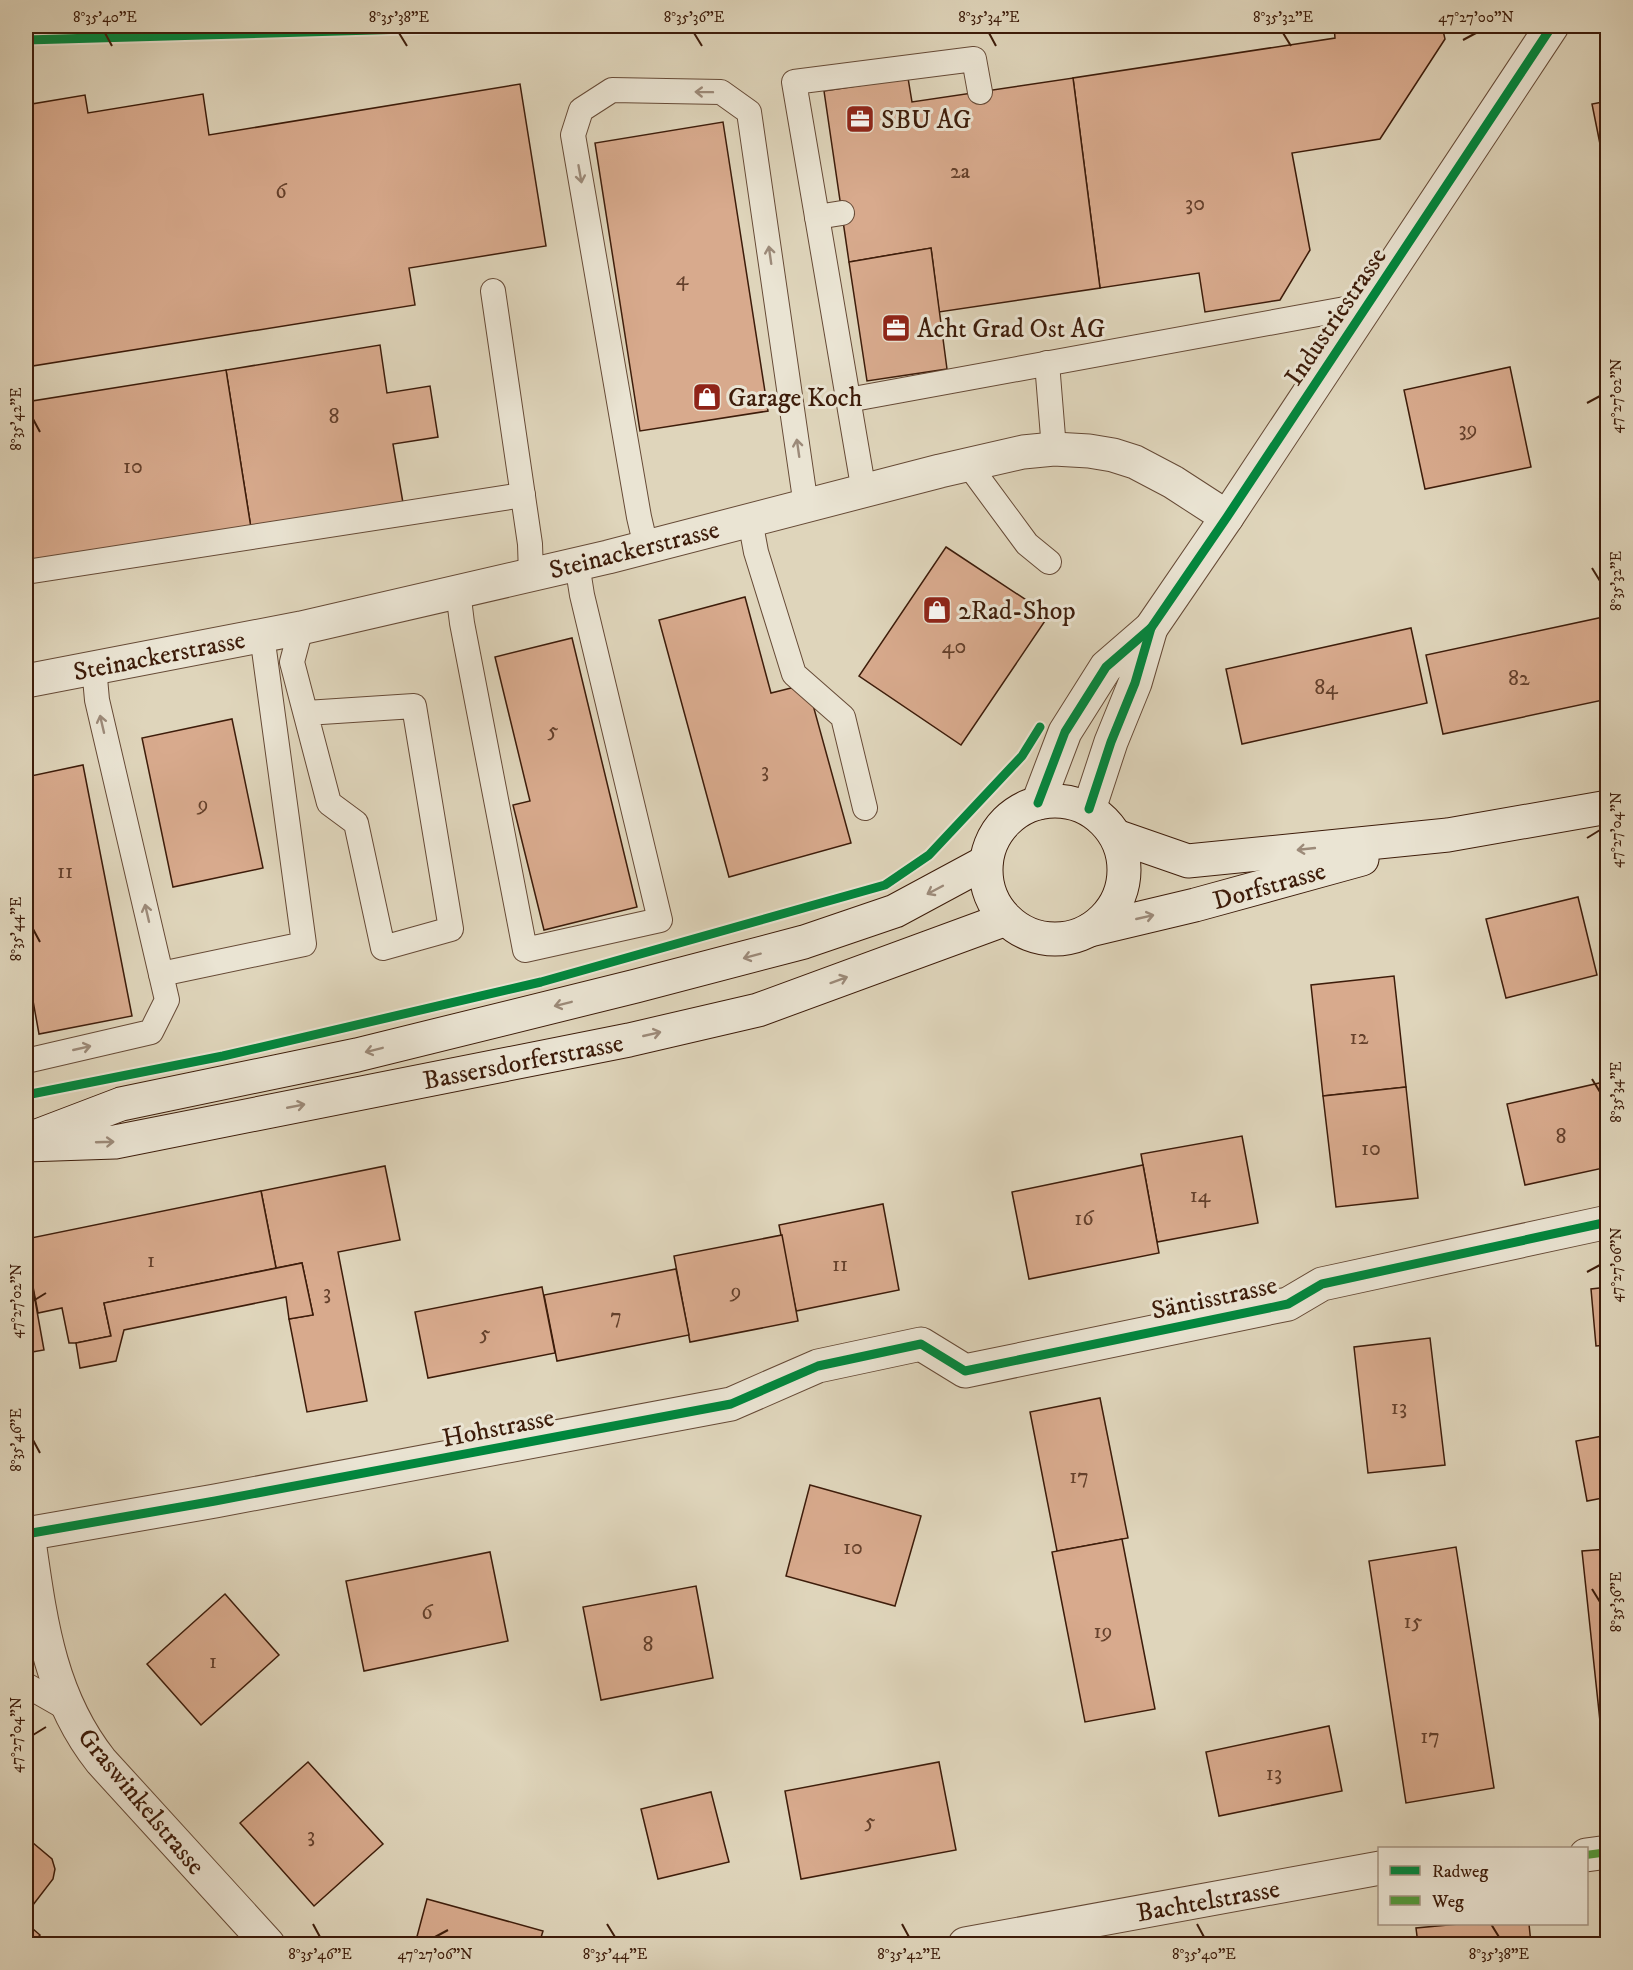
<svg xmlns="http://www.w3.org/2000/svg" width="1633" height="1970" font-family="'IM FELL DW Pica',serif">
  <rect width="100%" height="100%" fill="#dfd5bb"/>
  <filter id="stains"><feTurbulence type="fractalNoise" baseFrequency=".00333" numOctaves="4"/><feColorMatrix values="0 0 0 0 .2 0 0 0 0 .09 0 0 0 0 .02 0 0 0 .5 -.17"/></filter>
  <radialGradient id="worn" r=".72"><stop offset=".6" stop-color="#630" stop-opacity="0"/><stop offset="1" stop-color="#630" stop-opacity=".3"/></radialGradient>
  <!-- building -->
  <g fill="#d8aa8d" stroke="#3d1c0a" stroke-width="1.5">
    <polygon points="1334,26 1442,26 1445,39 1380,139 1292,153 1310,250 1280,300 1205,312 1199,273 1100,288 1073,78 1335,38"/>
    <polygon points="908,78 912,102 1073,78 1100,288 939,312 931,248 849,262 824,91"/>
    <polygon points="520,84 546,246 409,268 415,305 26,367 26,105 85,95 88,113 203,94 209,135"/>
    <polygon points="1608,101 1608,184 1592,104"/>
    <polygon points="723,122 768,411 640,431 595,143"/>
    <polygon points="931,248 947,369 867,381 849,262"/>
    <polygon points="380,345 387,393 430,386 438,437 393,444 403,503 251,528 226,370"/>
    <polygon points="1510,367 1531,467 1425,489 1404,390"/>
    <polygon points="226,370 251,528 26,564 26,402"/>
    <polygon points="946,547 1049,615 961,745 859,676"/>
    <polygon points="745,597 771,693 791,688 810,694 851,843 729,877 659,620"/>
    <polygon points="1608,616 1608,699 1443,734 1426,655"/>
    <polygon points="1411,628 1427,703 1242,744 1226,669"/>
    <polygon points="572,638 637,907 544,930 513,805 530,801 495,657"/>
    <polygon points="232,719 263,868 173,887 142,738"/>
    <polygon points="83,765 132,1016 39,1034 26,962 26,777"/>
    <polygon points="1578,897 1597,975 1506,998 1486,919"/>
    <polygon points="1394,976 1406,1087 1323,1096 1311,985"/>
    <polygon points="1608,1081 1608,1167 1525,1185 1507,1104"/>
    <polygon points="1406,1087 1418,1198 1336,1207 1323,1096"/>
    <polygon points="1242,1136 1258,1223 1157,1242 1141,1154"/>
    <polygon points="1143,1165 1159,1253 1029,1279 1012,1192"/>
    <polygon points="385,1166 400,1240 338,1252 367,1401 307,1412 289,1319 313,1315 302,1263 276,1268 261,1191"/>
    <polygon points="261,1191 276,1268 104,1303 111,1336 76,1343 69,1343 62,1308 38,1313 26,1250 26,1239"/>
    <polygon points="883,1204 899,1290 796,1311 779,1225"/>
    <polygon points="782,1235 798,1321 690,1342 674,1256"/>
    <polygon points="26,1250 44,1350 26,1353"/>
    <polygon points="302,1263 313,1315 289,1319 286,1297 124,1330 116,1361 80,1368 76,1343 111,1336 104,1303"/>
    <polygon points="676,1269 689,1335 557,1361 544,1295"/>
    <polygon points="542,1287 555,1353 428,1378 415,1312"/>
    <polygon points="1608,1287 1608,1345 1596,1346 1591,1289"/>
    <polygon points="1430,1338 1445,1465 1368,1473 1354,1347"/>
    <polygon points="1100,1398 1128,1538 1057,1551 1030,1412"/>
    <polygon points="1608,1435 1608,1497 1587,1501 1576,1441"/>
    <polygon points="810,1485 921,1516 895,1606 786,1576"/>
    <polygon points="1122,1539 1155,1709 1085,1722 1052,1552"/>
    <polygon points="1456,1547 1494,1788 1406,1803 1369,1561"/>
    <polygon points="1608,1549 1608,1797 1582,1551"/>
    <polygon points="490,1552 508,1641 364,1671 346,1581"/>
    <polygon points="696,1586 713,1678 601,1700 583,1607"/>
    <polygon points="225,1594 279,1655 201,1725 147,1664"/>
    <polygon points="1329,1726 1342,1791 1219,1816 1206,1752"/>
    <polygon points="308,1762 383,1844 314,1906 240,1823"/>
    <polygon points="939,1762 956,1850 801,1879 785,1791"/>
    <polygon points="711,1792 729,1862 658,1879 641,1809"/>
    <polygon points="26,1837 52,1859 55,1869 53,1879 26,1914"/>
    <polygon points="427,1899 543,1931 539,1944 415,1944"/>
    <polygon points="26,1923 40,1935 32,1944 26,1944"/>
    <polygon points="1459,1924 1529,1924 1531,1944 1418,1944 1416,1928"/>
    <polygon points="148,1940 157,1941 161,1944 140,1944"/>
    <polygon points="1372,1941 1372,1944 1353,1944"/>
  </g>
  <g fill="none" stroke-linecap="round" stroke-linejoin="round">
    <!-- service casing -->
    <g stroke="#664a36" stroke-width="26">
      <g id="service">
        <polyline points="817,217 842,213"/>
        <polyline points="493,291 530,544 531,574"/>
        <polyline points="1047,363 1054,449"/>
        <polyline points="848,400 1367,305"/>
        <polyline points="968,464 1027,544 1049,562"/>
        <polyline points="864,492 794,82 974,59 980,92"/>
        <polyline points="750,520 756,552 794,674 843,717 865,808"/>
        <polyline points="646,547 639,517 573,135 581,110 612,90 721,92 749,112 806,506"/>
        <polyline points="26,572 523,495"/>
        <polyline points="458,591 462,623 525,950 660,920 582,595 577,564"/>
        <polyline points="301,628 292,662 329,803 356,823 383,948 451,929 414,706 306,713"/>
        <polyline points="161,974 304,944 262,635"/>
        <polyline points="26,1061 151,1032 167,1000 97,700 94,667"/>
        <polyline points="26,1685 68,1709"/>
      </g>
    </g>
    <!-- pedestrian casing -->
    <g stroke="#664a36" stroke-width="35">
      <polyline id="pedestrian" points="1586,1855 1608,1852"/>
    </g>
    <!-- minor casing -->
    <g stroke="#664a36" stroke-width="35">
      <g id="minor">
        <polyline points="26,681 301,628 608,557 940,471 1023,452 1054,449 1089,451 1113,455 1135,462 1173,482 1227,517"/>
        <polyline points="1038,803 1065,732 1106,667 1151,628 1227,517 1552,26"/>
        <polyline points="1089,809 1111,742 1135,683 1151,628"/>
        <polyline points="26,1534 215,1501 731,1404 818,1366 921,1344 965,1371 1288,1304 1322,1284 1608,1222"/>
        <path d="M28 1534C40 1616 48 1694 101 1761L268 1944"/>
        <polyline points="965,1944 1380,1868"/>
      </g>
    </g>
    <!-- secondary casing -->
    <g stroke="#3d1c0a" stroke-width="35">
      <g id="secondary">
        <circle cx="1055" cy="870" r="69"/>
        <polyline points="1116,836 1188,861 1448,835 1608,807"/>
        <polyline points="1090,930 1195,905 1362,859"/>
        <polyline points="37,1136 121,1104 357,1055 636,986 804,942 895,911 986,862"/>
        <polyline points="26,1145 115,1142 629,1040 758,1010 1006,919"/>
      </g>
    </g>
    <!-- service -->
    <use href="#service" stroke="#eae4d3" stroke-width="24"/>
    <!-- pedestrian -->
    <use href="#pedestrian" stroke="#eae4d3" stroke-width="33"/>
    <!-- minor -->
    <use href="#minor" stroke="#eae4d3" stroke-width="33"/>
    <!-- secondary -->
    <use href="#secondary" stroke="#eae4d3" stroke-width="33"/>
    <!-- quiet -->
    <polyline stroke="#539a3b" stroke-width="8" stroke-dasharray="15 8" stroke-linecap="butt" points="1586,1855 1608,1852"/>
    <!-- cycleway casing -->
    <g stroke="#eae4d3" stroke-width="13">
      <g id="cycleway">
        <polyline points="26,40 512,26"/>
        <polyline points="1038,803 1065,732 1106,667 1151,628 1227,517 1552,26"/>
        <polyline points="1089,809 1111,742 1135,683 1151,628"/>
        <polyline points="26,1095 223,1056 541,982 885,885 929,855 1022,756 1040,727"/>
        <polyline points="26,1534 215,1501 731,1404 818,1366 921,1344 965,1371 1288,1304 1322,1284 1608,1222"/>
      </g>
    </g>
    <!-- cycleway -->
    <use href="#cycleway" stroke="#00873e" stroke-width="9"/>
  </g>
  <!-- one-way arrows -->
  <defs><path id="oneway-shaft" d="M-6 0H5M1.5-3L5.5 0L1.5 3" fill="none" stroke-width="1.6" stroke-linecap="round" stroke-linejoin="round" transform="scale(1.5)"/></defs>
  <g stroke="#9c8a79">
    <use href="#oneway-shaft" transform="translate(704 92) rotate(-179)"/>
    <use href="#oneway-shaft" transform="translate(580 174) rotate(80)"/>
    <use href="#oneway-shaft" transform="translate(770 255) rotate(-98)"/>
    <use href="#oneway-shaft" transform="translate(798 448) rotate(-98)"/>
    <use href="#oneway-shaft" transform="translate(102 724) rotate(-103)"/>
    <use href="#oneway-shaft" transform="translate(1306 849) rotate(174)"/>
    <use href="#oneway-shaft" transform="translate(935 890) rotate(152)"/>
    <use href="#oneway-shaft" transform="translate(147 913) rotate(-103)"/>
    <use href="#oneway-shaft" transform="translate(1145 917) rotate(-13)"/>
    <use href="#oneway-shaft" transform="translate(752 956) rotate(165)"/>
    <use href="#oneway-shaft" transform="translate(839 980) rotate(-20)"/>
    <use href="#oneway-shaft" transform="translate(563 1004) rotate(166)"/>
    <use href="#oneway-shaft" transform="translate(652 1034) rotate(-13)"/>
    <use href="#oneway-shaft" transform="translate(82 1048) rotate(-13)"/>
    <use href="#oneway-shaft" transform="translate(374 1050) rotate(166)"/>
    <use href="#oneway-shaft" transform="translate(296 1106) rotate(-11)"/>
    <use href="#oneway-shaft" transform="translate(105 1142) rotate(-2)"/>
  </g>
  <!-- ticks -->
  <path fill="none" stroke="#3d1c0a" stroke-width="2" d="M105 33 112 46M399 33 407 46M694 33 702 46M989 33 996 46M1283 33 1291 46M1463 40 1476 33M1587 403 1600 396M33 419 40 432M1592 568 1600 581M1587 838 1600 830M33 929 40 942M1592 1079 1600 1092M1587 1272 1600 1265M33 1301 46 1293M33 1440 40 1453M1592 1589 1600 1602M33 1735 46 1727M313 1924 320 1937M607 1924 615 1937M902 1924 909 1937M1197 1924 1204 1937M1491 1924 1499 1937M435 1937 448 1930"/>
  <!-- icons -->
  <defs>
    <g id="office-square" transform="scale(1.5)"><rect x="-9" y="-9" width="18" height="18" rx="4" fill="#8f2418" stroke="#eae4d3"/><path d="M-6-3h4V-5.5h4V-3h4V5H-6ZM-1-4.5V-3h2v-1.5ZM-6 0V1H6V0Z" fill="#fff"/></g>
    <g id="shop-square" transform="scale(1.5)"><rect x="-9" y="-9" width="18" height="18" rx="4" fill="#8f2418" stroke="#eae4d3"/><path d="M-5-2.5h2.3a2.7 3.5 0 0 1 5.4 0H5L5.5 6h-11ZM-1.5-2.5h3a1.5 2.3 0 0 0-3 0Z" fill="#fff"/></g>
  </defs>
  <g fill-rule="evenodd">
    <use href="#office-square" x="860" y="119"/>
    <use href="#office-square" x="896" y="328"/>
    <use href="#shop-square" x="707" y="397"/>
    <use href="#shop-square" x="937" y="610"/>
  </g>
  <g text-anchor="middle" stroke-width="6" stroke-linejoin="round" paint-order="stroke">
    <!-- number labels -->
    <g font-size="22" fill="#64402b">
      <text x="960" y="178">2a</text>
      <text x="281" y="198">6</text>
      <text x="1195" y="210">30</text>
      <text x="682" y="285">4</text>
      <text x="334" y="423">8</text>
      <text x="1468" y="436">39</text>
      <text x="133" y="473">10</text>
      <text x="954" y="653">40</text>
      <text x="1519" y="685">82</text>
      <text x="1326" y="694">84</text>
      <text x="553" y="737">5</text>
      <text x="765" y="777">3</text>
      <text x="203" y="811">9</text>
      <text x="65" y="878">11</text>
      <text x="1359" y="1044">12</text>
      <text x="1561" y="1143">8</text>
      <text x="1371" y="1155">10</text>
      <text x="1200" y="1202">14</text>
      <text x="1084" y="1225">16</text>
      <text x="151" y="1267">1</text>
      <text x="840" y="1271">11</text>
      <text x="736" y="1298">9</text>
      <text x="327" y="1299">3</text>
      <text x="616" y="1323">7</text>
      <text x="485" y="1340">5</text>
      <text x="1399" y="1414">13</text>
      <text x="1079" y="1483">17</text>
      <text x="853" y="1554">10</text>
      <text x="427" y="1619">6</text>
      <text x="1413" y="1628">15</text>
      <text x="1103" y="1638">19</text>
      <text x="648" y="1651">8</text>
      <text x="213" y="1668">1</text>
      <text x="1430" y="1743">17</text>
      <text x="1274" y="1780">13</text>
      <text x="870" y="1828">5</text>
      <text x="311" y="1842">3</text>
    </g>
    <!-- poi labels -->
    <g font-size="26" fill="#3d1c0a" stroke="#eae4d3" text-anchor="start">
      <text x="881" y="128">SBU AG</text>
      <text x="917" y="337">Acht Grad Ost AG</text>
      <text x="728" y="406">Garage Koch</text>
      <text x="958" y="619">2Rad-Shop</text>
    </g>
    <!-- street labels -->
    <g font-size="26" fill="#3d1c0a" stroke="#eae4d3">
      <text transform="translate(1335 316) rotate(-56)" y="9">Industriestrasse</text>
      <text transform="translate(634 549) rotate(-14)" y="9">Steinackerstrasse</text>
      <text transform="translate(159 655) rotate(-11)" y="9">Steinackerstrasse</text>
      <text transform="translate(1269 885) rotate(-16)" y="9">Dorfstrasse</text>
      <text transform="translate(523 1061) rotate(-11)" y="9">Bassersdorferstrasse</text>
      <text transform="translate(1214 1297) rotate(-12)" y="9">Säntisstrasse</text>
      <text transform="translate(498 1427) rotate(-11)" y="9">Hohstrasse</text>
      <text transform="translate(142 1801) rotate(50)" y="9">Graswinkelstrasse</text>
      <text transform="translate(1208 1900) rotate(-10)" y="9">Bachtelstrasse</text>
    </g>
  </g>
  <!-- margin -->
  <rect width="1633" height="1970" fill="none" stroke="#dfd5bb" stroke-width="66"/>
  <!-- legend -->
  <rect x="1378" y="1847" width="210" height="78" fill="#eae4d3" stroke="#a59483" stroke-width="1.5"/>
  <rect x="1390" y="1866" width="30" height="9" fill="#00873e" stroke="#a59483" stroke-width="1.5"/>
  <text x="1432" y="1877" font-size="18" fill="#3d1c0a">Radweg</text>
  <rect x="1390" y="1896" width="30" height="9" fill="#539a3b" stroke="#a59483" stroke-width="1.5"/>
  <text x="1432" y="1907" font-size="18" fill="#3d1c0a">Weg</text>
  <rect x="33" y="33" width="1567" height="1904" fill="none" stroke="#3d1c0a" stroke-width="2"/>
  <g font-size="15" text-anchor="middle" fill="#3d1c0a">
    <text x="105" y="22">8°35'40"E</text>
    <text x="399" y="22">8°35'38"E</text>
    <text x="694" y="22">8°35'36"E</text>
    <text x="989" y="22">8°35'34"E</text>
    <text x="1283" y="22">8°35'32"E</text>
    <text x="1476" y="22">47°27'00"N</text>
    <text transform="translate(1616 396) rotate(-90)" y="5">47°27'02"N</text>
    <text transform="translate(16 419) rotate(-90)" y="5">8°35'42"E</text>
    <text transform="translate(1616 581) rotate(-90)" y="5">8°35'32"E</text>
    <text transform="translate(1616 830) rotate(-90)" y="5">47°27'04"N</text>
    <text transform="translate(16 929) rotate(-90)" y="5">8°35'44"E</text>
    <text transform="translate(1616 1092) rotate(-90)" y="5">8°35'34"E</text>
    <text transform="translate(1616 1265) rotate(-90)" y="5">47°27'06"N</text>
    <text transform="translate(16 1301) rotate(-90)" y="5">47°27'02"N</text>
    <text transform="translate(16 1440) rotate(-90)" y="5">8°35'46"E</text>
    <text transform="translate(1616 1602) rotate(-90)" y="5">8°35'36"E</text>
    <text transform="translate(16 1735) rotate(-90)" y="5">47°27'04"N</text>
    <text x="320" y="1959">8°35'46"E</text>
    <text x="435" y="1959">47°27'06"N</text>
    <text x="615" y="1959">8°35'44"E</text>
    <text x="909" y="1959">8°35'42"E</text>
    <text x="1204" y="1959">8°35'40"E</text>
    <text x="1499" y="1959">8°35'38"E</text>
  </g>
  <rect width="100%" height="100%" filter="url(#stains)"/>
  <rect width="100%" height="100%" fill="url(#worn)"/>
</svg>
